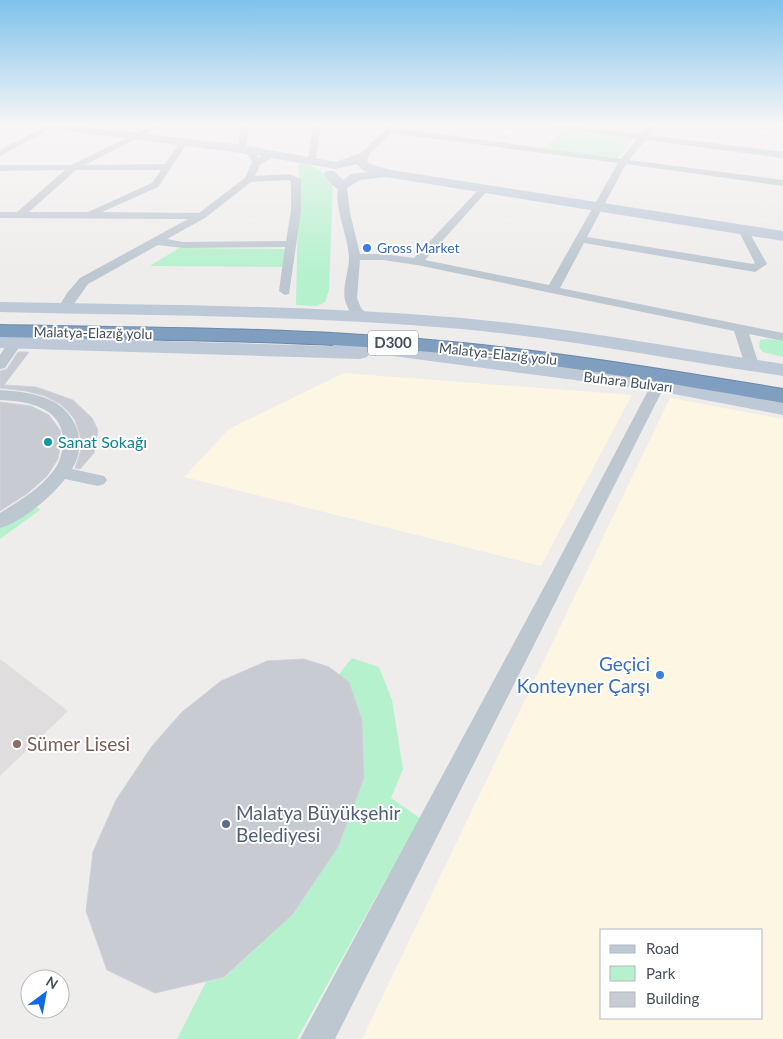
<svg xmlns="http://www.w3.org/2000/svg" width="783" height="1039" font-family="Lato,sans-serif">
  <rect width="100%" height="100%" fill="#efecec"/>
  <!-- commercial -->
  <g fill="#fdf6e3" fill-rule="evenodd">
    <polygon points="344,373 632,395 541,566 184,477 229,429"/>
    <path d="M670 398 783 419V1039H362ZM602 930H762V1018H602Z"/>
  </g>
  <!-- education -->
  <polygon fill="#e0ddde" points="0,659 68,711 0,776"/>
  <!-- green -->
  <g fill="#b6f1ce">
    <polygon points="563,131 567,131 633,139 615,160 543,149"/>
    <polygon points="299,162 315,167 333,181 329,290 325,302 317,306 296,305"/>
    <polygon points="179,248 289,249 286,267 150,266"/>
    <polygon points="767,339 783,341 783,357 763,352 759,347 760,340"/>
    <polygon points="36,507 40,510 0,539 0,527"/>
    <polygon points="352,658 379,667 392,700 403,769 391,798 420,818 297,1039 177,1039 206,982 225,977 292,915 338,847 364,778 362,720 349,683 339,674"/>
  </g>
  <!-- building -->
  <g fill="#c9cbd2" stroke="#d0d2d9">
    <polygon points="18,352 29,352 4,385 36,387 73,400 92,418 98,430 94,453 80,469 75,468 81,450 81,439 75,420 68,411 60,404 45,396 26,391 0,388 0,371 7,369"/>
    <polygon points="0,402 31,406 49,415 60,430 61,441 58,459 47,476 28,493 0,511"/>
    <polygon points="304,659 329,667 349,682 362,720 364,778 338,847 292,915 224,977 155,993 107,970 86,911 93,852 116,800 152,746 182,712 221,681 267,661"/>
  </g>
  <g fill="none" stroke-linecap="round" stroke-linejoin="round">
    <!-- highway casing -->
    <g stroke="#6b89ab" stroke-width="2">
      <path id="highway" d="M0 325C140 328 280 327 419 339 541 349 662 369 783 389V403C662 382 541 361 419 351 280 339 140 340 0 337Z"/>
    </g>
    <!-- street -->
    <g fill="#bcc7d0" fill-rule="evenodd">
      <polygon points="46,126 55,126 0,156 0,150"/>
      <path d="M152 126H161L85 165 165 164 182 139 189 141 158 187 102 212 199 213 245 178 252 162 249 156 238 149 241 126H249L246 148 255 152 258 158 274 151 278 154 260 165 255 176 289 174 301 179V211L289 294 285 295 279 291 285 247 183 248 158 245 88 284 69 311H59L58 308 67 293 80 278 188 219 0 218V212H17L65 170 0 171V165H71ZM76 170H161L152 183 88 212H29ZM289 180 291 181V211L286 241 183 242 167 239 205 218 251 182Z"/>
      <polygon points="313,126 321,126 316,159 312,162 308,159"/>
      <path d="M389 126H397L395 128 621 159 637 139 556 128 552 126H572L641 134 647 126H650L654 128 648 135 783 152V158L645 140 629 160 783 180V186L626 164 587 237 753 264 755 263 738 230 743 227 748 230 767 264 755 272 584 243 560 288 783 333V341L749 334 759 365 757 368H747L745 365 734 331 417 265 383 260H360L357 298 361 308 369 316 362 320C352 318 348 310 345 300 342 287 349 271 349 258 349 238 332 203 339 185L342 184 347 187 350 213 360 254H383L414 258 482 186H488V190L425 260 549 285 618 163 391 133 366 158H360V154Z"/>
      <polygon points="15,339 22,343 5,368 0,369 0,355 10,340"/>
      <polygon points="658,381 663,382 665,385 335,1039 300,1039 555,567 651,385 653,382"/>
      <path d="M0 390C17 391 35 393 50 400 77 412 88 444 72 469L104 476 107 480 104 484 98 486 65 479C51 497 22 522 0 528V513C19 501 40 489 54 470 60 462 63 451 63 441 63 407 27 401 0 400Z"/>
    </g>
    <!-- secondary -->
    <g fill="#bdc9d7" fill-rule="evenodd">
      <path d="M48 126H78L242 145 336 162 363 152 369 156 367 161 370 164 391 170 783 231V241L386 177 360 180 342 191C334 189 328 180 324 174L326 171H334L343 180 351 174 369 172 362 170 357 164 335 169 242 153 53 129Z"/>
      <polygon points="777,126 783,126 783,129 778,128"/>
      <path d="M0 302C154 305 309 305 462 318 570 328 676 348 783 364V376C676 360 570 339 462 329 309 315 154 316 0 312Z"/>
      <polygon points="0,336 333,346 331,343 334,339 341,337 658,379 783,401 783,415 658,391 370,353 367,357 360,359 0,348"/>
    </g>
    <!-- highway -->
    <use href="#highway" fill="#809ebf" fill-rule="evenodd"/>
  </g>
  <!-- sky -->
  <linearGradient id="sky" x2="0" y2="1"><stop stop-color="#7ec2ec"/><stop offset="0.46" stop-color="#f8f6f6"/><stop offset="1" stop-color="#f8f6f6" stop-opacity="0"/></linearGradient>
  <rect width="783" height="271" fill="url(#sky)"/>
  <!-- markers -->
  <g fill="#3f7fe0" stroke="#fff" stroke-width="2">
    <circle cx="367" cy="248" r="5"/>
    <circle cx="660" cy="675" r="5"/>
  </g>
  <circle fill="#0f9aa8" stroke="#fff" stroke-width="2" cx="48" cy="442" r="5"/>
  <circle fill="#8d6e63" stroke="#fff" stroke-width="2" cx="17" cy="744" r="5"/>
  <circle fill="#5c6f8a" stroke="#fff" stroke-width="2" cx="226" cy="824" r="5"/>
  <g text-anchor="middle" stroke-width="4" stroke-linejoin="round" paint-order="stroke">
    <!-- far-shop labels -->
    <g font-size="14" fill="#366cbe" stroke="#fff" text-anchor="start">
      <text x="377" y="253">Gross Market</text>
    </g>
    <!-- far-street labels -->
    <g font-size="14" fill="#444f5b" stroke="#fff">
      <text transform="translate(93 333) rotate(1)" y="5">Malatya-Elazığ yolu</text>
      <text transform="translate(498 354) rotate(6)" y="5">Malatya-Elazığ yolu</text>
      <text transform="translate(628 382) rotate(7)" y="5">Buhara Bulvarı</text>
    </g>
    <!-- shield labels -->
    <rect fill="#fff" stroke="#7c848c" stroke-width="1" x="368" y="330.5" width="50" height="25" rx="4"/>
    <g font-size="15" font-weight="bold" fill="#444f5b">
      <text x="393" y="348">D300</text>
    </g>
    <!-- culture labels -->
    <g font-size="16" fill="#0d838f" stroke="#fff" text-anchor="start">
      <text x="58" y="448">Sanat Sokağı</text>
    </g>
    <!-- near-shop labels -->
    <g font-size="19" fill="#366cbe" stroke="#fff" text-anchor="end">
      <text x="650" y="671">Geçici<tspan x="650" dy="22">Konteyner Çarşı</tspan></text>
    </g>
    <!-- near-education labels -->
    <g font-size="19" fill="#785e54" stroke="#fff" text-anchor="start">
      <text x="27" y="751">Sümer Lisesi</text>
    </g>
    <!-- near-service labels -->
    <g font-size="19" fill="#4e5e75" stroke="#fff" text-anchor="start">
      <text x="236" y="820">Malatya Büyükşehir<tspan x="236" dy="22">Belediyesi</tspan></text>
    </g>
  </g>
  <!-- legend -->
  <rect x="600" y="929" width="162" height="90" fill="#ffffff" stroke="#b4b9bd"/>
  <rect x="610" y="945" width="25" height="8" fill="#bdc9d7" stroke="#b4b9bd"/>
  <text x="646" y="954" font-size="15" fill="#444f5b">Road</text>
  <rect x="610" y="966" width="25" height="15" fill="#b6f1ce" stroke="#b4b9bd"/>
  <text x="646" y="979" font-size="15" fill="#444f5b">Park</text>
  <rect x="610" y="992" width="25" height="15" fill="#c9cbd2" stroke="#b4b9bd"/>
  <text x="646" y="1004" font-size="15" fill="#444f5b">Building</text>
  <!-- north arrow -->
  <g transform="translate(45 994) rotate(32)"><circle r="24" fill="#ffffff" stroke="#b4b9bd"/>
  <path d="M0-4L9 19L0 12L-9 19Z" fill="#0e69e8"/>
  <text y="-8" font-size="14" font-weight="bold" text-anchor="middle" fill="#444f5b">N</text>
  </g>
</svg>
